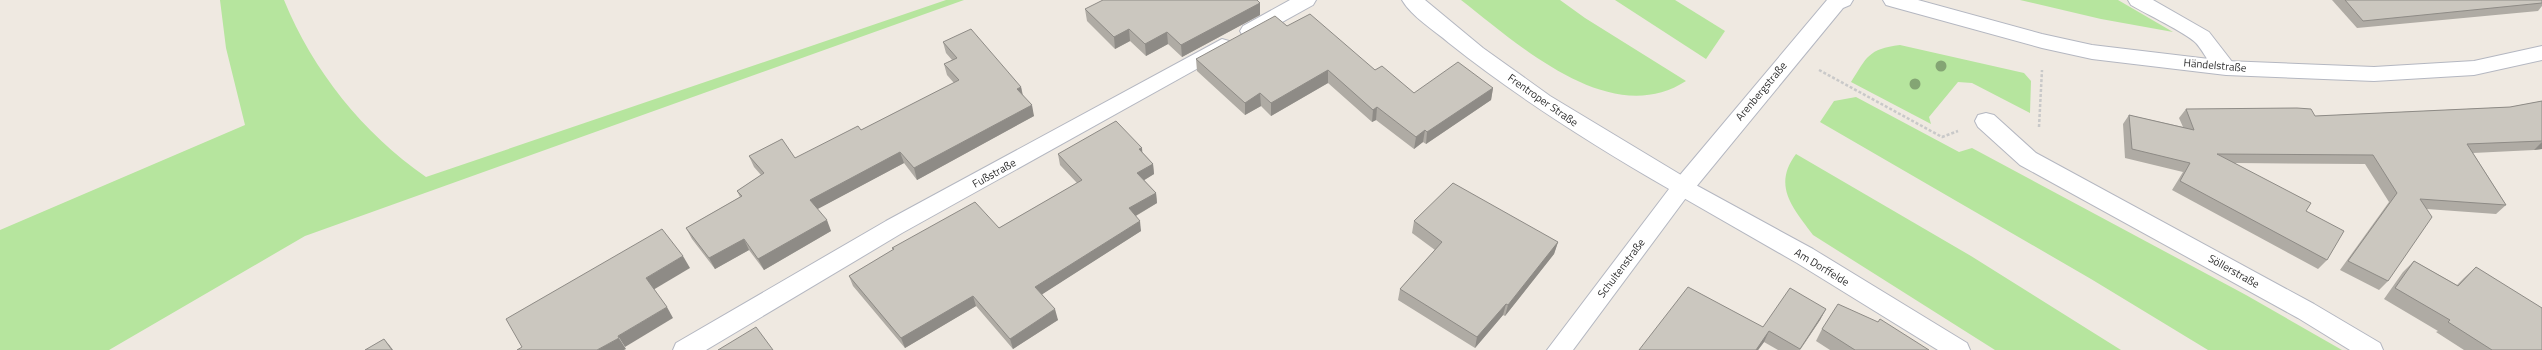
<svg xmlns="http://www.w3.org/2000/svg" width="2542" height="350" font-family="'Titillium Web',sans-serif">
  <rect width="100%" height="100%" fill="#efe9e1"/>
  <!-- green -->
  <g fill="#b6e59e">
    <path d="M220 0H284C313 71 363 133 426 177L946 0H964L305 236 109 350H0V230L245 125 226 48Z"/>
    <path d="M1461 0H1560L1585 18 1686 81C1610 130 1518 44 1461 0Z"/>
    <polygon points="1615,0 1675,0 1725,31 1706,59"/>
    <polygon points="2020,0 2118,0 2173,32 2101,19"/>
    <path d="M1900 45 2024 73 2031 81 2030 113 1972 83 1958 82 1929 117 1931 124 1851 82C1867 57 1868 49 1900 45Z"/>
    <polygon points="1856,97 1959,152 1972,148 2246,295 2342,350 2208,350 2091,279 1820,122 1834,101"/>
    <path d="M1796 154 1971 256 2121 350H1995L1813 235C1793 208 1772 186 1796 154Z"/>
  </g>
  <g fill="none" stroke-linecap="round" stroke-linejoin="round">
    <!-- minor casing -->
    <g stroke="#b4b7c1" stroke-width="2">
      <g id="minor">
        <polygon points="1290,0 1316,0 1313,5 1257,36 1250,38 1243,36 1240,31 1243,26"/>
        <path d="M2128 0H2153L2209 32 2233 63 2236 68 2233 73C2214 79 2207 55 2196 43 2185 32 2146 14 2131 5Z"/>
        <polygon points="1222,39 1229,41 1232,46 1229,51 902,233 706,350 673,350 676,343 886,221"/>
        <polygon points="1986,113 1994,115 2036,153 2314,304 2380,343 2383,350 2350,350 2298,318 2020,165 1978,127 1975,121 1978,115"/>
        <polygon points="1683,178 1813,249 1967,343 1970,350 1938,350 1797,263 1675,193 1672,187 1675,181"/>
      </g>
    </g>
    <!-- tertiary casing -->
    <g stroke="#b4b7c1" stroke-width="2">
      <g id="tertiary">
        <polygon points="1827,0 1853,0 1850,5 1843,8 1691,193 1683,196 1675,193 1672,187 1675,181"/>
        <polygon points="1883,0 1918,0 2042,34 2092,45 2226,61 2374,67 2474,61 2542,46 2542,60 2474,75 2374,81 2226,75 2092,59 2042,48 1893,7 1886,5"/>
      </g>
    </g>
    <!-- secondary casing -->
    <g stroke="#b4b7c1" stroke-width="2">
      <path id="secondary" d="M1402 0H1425L1483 48 1550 96 1691 181 1694 187 1573 350H1547L1669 189C1593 145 1518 98 1449 43 1434 30 1412 17 1402 0Z"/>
    </g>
    <!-- path -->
    <g stroke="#c9c9c9" stroke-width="2.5" stroke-dasharray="3 2" stroke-linecap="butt">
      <polyline points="1819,70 1942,137 1958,131"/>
      <polyline points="2039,127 2042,70"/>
    </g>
    <!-- minor -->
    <use href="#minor" fill="#fff" fill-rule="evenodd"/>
    <!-- tertiary -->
    <use href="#tertiary" fill="#fff" fill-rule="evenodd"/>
    <!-- secondary -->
    <use href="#secondary" fill="#fff" fill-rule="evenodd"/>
  </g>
  <!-- trees -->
  <g fill="#84a574">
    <circle cx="1941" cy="66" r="5.5"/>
    <circle cx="1915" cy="84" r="5.5"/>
  </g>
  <!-- wall -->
  <g fill="#afaba4">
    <polygon points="2332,0 2542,0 2542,6 2538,11 2357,28"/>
    <polygon points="1260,3 1260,15 1182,57 1168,44 1146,56 1130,41 1115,49 1087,21 1085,9"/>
    <polygon points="1287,26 1375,70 1414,93 1493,88 1491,100 1426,144 1423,142 1414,149 1376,120 1372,122 1328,83 1271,116 1261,106 1245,115 1197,71 1196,59"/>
    <polygon points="943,42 1021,87 1023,95 1034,116 917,180 904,163 817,209 831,231 764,270 749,250 715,269 692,239 686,228 740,197 737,191 761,175 754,167 749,156 795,158 861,130 954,83 947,75 944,64 952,60 946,53"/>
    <polygon points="2542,101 2542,149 2534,150 2473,153 2506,205 2496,214 2427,209 2388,281 2379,290 2340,270 2389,202 2365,164 2235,163 2306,211 2327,260 2318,269 2172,190 2183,172 2125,158 2123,124 2129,115 2183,127 2179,118 2186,109 2315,116 2510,107"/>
    <polygon points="1143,153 1153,164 1154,174 1144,180 1156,193 1157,203 1136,216 1141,231 1042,294 1058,320 1013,349 976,306 905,348 853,286 849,276 893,250 892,248 999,228 1077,183 1060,165 1058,154"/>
    <polygon points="1414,221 1558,242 1554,254 1505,316 1503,315 1475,348 1398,300 1400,289 1435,250 1412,233"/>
    <polygon points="2414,261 2457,285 2464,278 2476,267 2542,350 2464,350 2436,332 2438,331 2384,299 2403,272"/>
    <polygon points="1826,309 1820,320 1800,350 1778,350 1764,342 1758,350 1639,350 1763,327"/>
    <polygon points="1822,329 1929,350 1830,350 1816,341"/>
  </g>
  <!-- shaded-wall -->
  <g fill="#8e8b86">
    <polygon points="1260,3 1260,15 1182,57 1181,45"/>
    <polygon points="1129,29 1130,41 1115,49 1114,37"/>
    <polygon points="1167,32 1168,44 1146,56 1145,44"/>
    <polygon points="1328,70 1328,83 1271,116 1271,103"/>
    <polygon points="1021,87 1023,98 1017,89"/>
    <polygon points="1493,88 1491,100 1426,144 1427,132"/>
    <polygon points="1260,93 1261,106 1245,115 1245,103"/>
    <polygon points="1032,105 1034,116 917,180 914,168"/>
    <polygon points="1377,107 1376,120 1372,122 1373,110"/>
    <polygon points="1425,130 1423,142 1414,149 1416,137"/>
    <polygon points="2542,142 2542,149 2534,150"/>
    <polygon points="1142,148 1143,159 1139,149"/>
    <polygon points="900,152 904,163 814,211 810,200"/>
    <polygon points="1153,164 1154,174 1138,184 1137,173"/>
    <polygon points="1156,193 1157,203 1130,219 1129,208"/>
    <polygon points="827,220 831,231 764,270 758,259"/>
    <polygon points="1140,221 1141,231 1038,297 1035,287"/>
    <polygon points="744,239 749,250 715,269 709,258"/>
    <polygon points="1558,242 1554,254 1505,316 1508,305"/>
    <polygon points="683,256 690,268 653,290 646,278"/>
    <polygon points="973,296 976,306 905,348 901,338"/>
    <polygon points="1506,304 1503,315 1475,348 1477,337"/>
    <polygon points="667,307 673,318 625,347 618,336"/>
    <polygon points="1055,309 1058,320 1013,349 1010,339"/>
    <polygon points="1826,309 1820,320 1800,350"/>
    <polygon points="1769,331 1764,342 1758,350 1756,350"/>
    <polygon points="619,338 626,349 624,350 597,350"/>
    <polygon points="384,339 390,346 393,350 392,350"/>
  </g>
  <!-- building -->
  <g fill="#cbc7bf" stroke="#8e8b86">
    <polygon points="1103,0 1257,0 1260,3 1181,45 1167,32 1145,44 1129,29 1114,37 1085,9"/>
    <polygon points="2345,0 2542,0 2542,3 2363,21"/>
    <polygon points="1310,14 1375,70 1382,66 1414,93 1458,62 1493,88 1427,132 1425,130 1416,137 1377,107 1373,110 1328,70 1271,103 1260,93 1245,103 1196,59 1275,16 1287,26"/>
    <polygon points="971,29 1021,87 1017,89 1032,105 914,168 900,152 810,200 827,220 758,259 744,239 709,258 686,228 742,196 737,191 764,173 749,156 782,139 795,158 858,126 861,130 959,80 944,64 957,58 943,42"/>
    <polygon points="2542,101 2542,141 2467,144 2506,205 2420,199 2432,217 2388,281 2348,261 2397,193 2373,155 2217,154 2311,203 2306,211 2344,231 2327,260 2180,181 2190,163 2132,149 2129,115 2194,130 2186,109 2297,108 2311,109 2315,116 2510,107"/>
    <polygon points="1116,121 1142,148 1139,149 1153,164 1137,173 1156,193 1129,208 1140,221 1035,287 1055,309 1010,339 973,296 901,338 849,276 894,249 892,248 975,202 999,228 1082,180 1058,154"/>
    <polygon points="1453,183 1558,242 1508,305 1506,304 1477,337 1400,289 1442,242 1414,221"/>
    <polygon points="662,229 683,256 646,278 667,307 618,336 619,338 597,350 517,350 522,347 506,319"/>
    <polygon points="2414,261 2458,286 2476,267 2542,308 2542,350 2492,350 2448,322 2450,320 2395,288"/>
    <polygon points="1688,287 1763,327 1790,288 1826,309 1800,349 1769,331 1756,350 1639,350"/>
    <polygon points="1838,304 1878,322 1880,319 1929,350 1855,350 1822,329"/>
    <polygon points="756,327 773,350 718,350"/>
    <polygon points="384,339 392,350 365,350"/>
  </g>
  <g text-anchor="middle" stroke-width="4" stroke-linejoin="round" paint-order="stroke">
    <!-- street labels -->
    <g font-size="11" fill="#2e2e2e" stroke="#fff">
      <text transform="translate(2215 65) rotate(5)" y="4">Händelstraße</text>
      <text transform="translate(1761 91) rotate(-50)" y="4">Arenbergstraße</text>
      <text transform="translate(1543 100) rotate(35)" y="4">Frentroper Straße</text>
      <text transform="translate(994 173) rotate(-29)" y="4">Fußstraße</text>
      <text transform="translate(1822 267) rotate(31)" y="4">Am Dorffelde</text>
      <text transform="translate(1621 268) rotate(-53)" y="4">Schultenstraße</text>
      <text transform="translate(2234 271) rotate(29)" y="4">Söllerstraße</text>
    </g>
  </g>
</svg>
